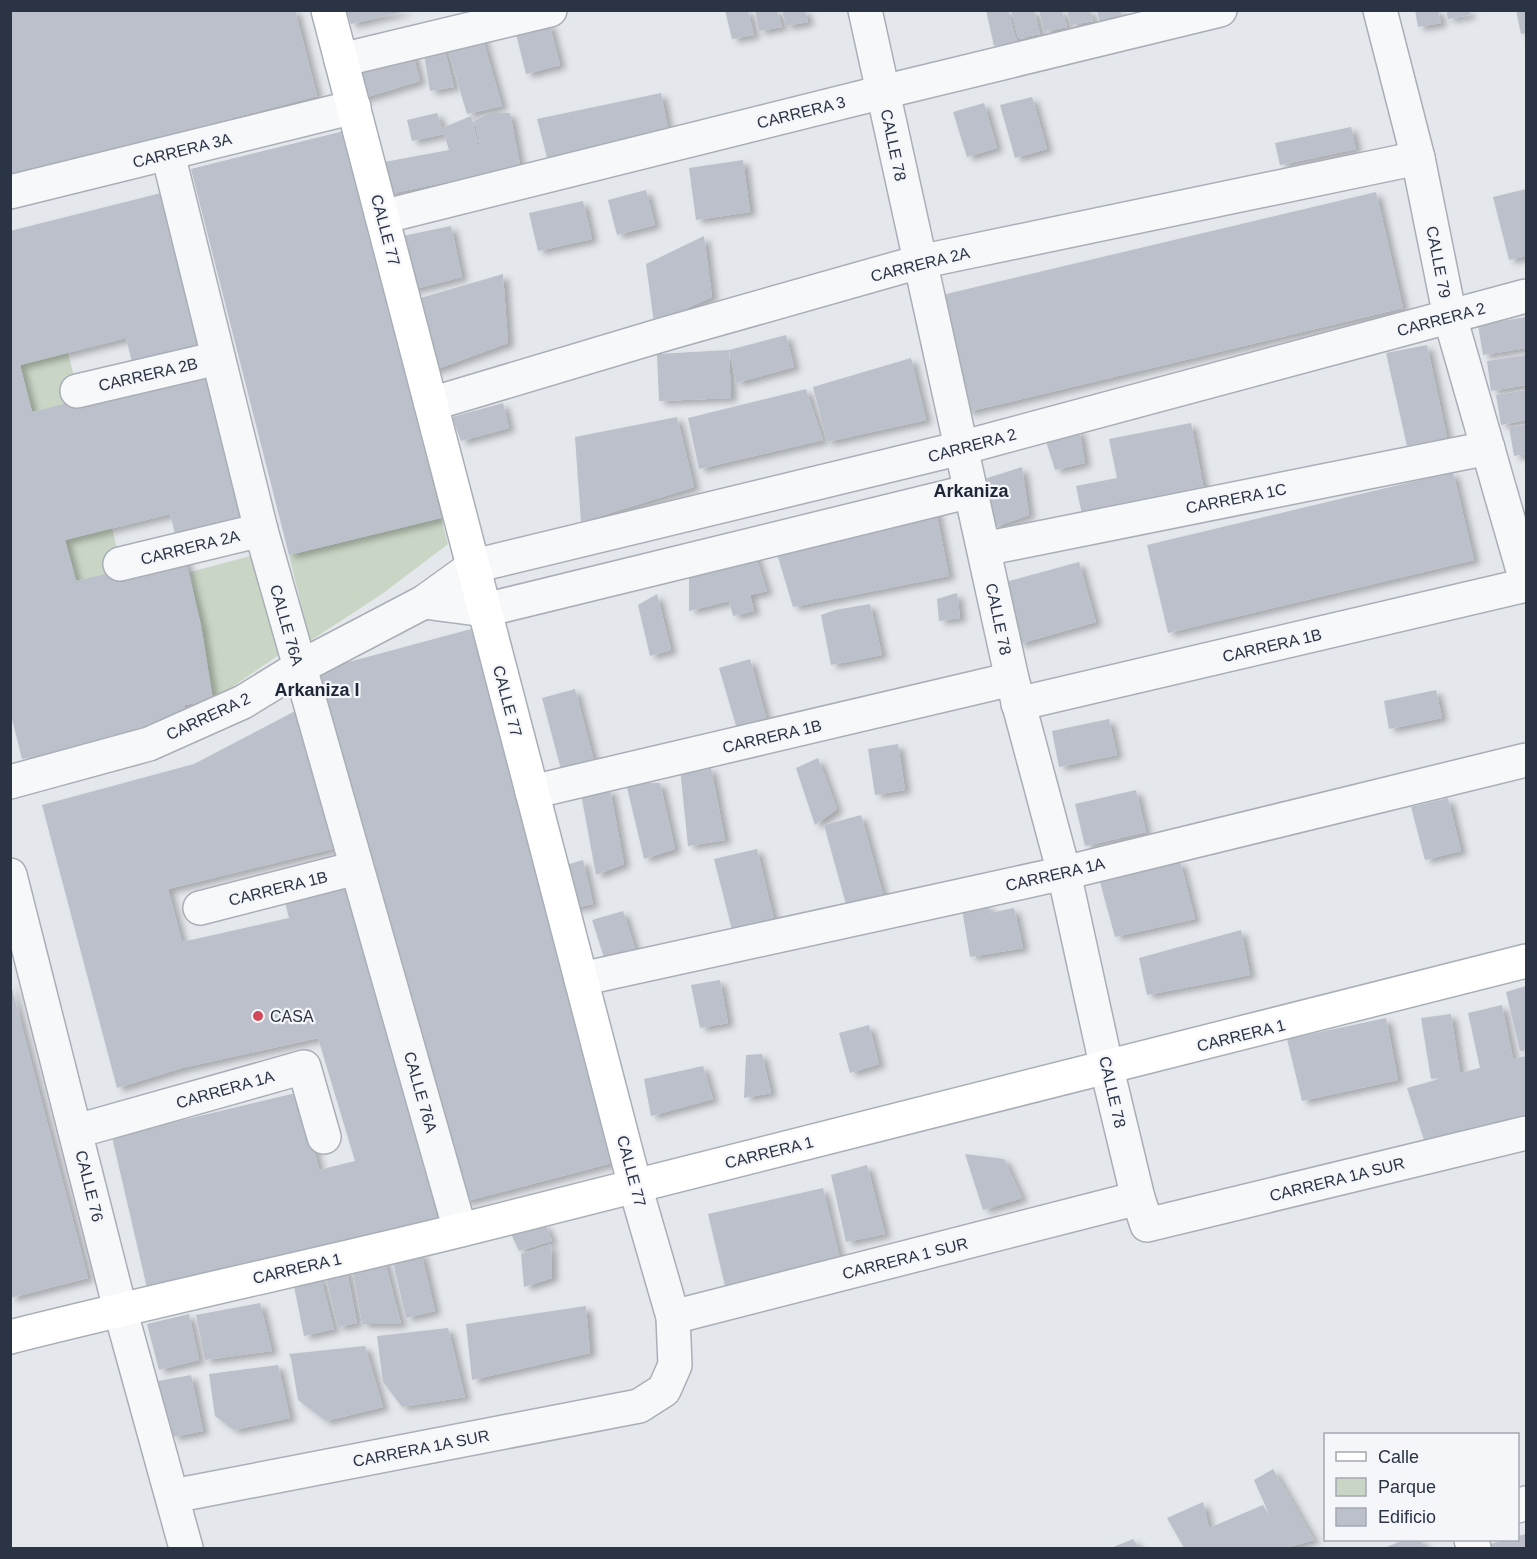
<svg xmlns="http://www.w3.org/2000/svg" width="1537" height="1559" font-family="Arial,sans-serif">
  <defs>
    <filter id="shadow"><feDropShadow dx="6" dy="4" stdDeviation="3" flood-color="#0004"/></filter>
  </defs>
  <rect width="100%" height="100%" fill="#e4e7ec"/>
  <!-- green -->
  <g fill="#c9d6c5">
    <polygon points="68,353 80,400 32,412 20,365"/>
    <polygon points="441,518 448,544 382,594 310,641 289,555"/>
    <polygon points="112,528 122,570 76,581 65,540"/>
    <polygon points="258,554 279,655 213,700 190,572"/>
  </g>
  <!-- building -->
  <g fill="#bbc0ca" filter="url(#shadow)">
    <polygon points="10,10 295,10 317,96 10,176"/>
    <polygon points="346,10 406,10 406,11 351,24"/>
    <polygon points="725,10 748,10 754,35 732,39"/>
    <polygon points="755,10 777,10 782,27 759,31"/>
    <polygon points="782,10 805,10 808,22 786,26"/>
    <polygon points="986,10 1008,10 1017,42 994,46"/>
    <polygon points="1011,10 1034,10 1040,34 1018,38"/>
    <polygon points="1039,10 1062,10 1067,27 1044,31"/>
    <polygon points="1067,10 1090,10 1093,21 1071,25"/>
    <polygon points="1097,10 1120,10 1122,19 1100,23"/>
    <polygon points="1415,10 1438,10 1441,23 1418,27"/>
    <polygon points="1446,10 1469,10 1470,15 1448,19"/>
    <polygon points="1516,10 1526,10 1526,33 1521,34"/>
    <polygon points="549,23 560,65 526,74 515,30"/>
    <polygon points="481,33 502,106 467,114 446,43"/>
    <polygon points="443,43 454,87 430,91 423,48"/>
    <polygon points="412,51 420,81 354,101 348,71"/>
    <polygon points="661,93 669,134 548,161 537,119"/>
    <polygon points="1032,97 1047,149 1015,158 1000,105"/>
    <polygon points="984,103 997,148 967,157 953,112"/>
    <polygon points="437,113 442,128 471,116 483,163 475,121 489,113 510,113 521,170 486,174 388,194 379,163 449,150 444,134 412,141 407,120"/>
    <polygon points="1351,127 1356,149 1280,165 1275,143"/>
    <polygon points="344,131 441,518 289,555 191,169"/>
    <polygon points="743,160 750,212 696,220 689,168"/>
    <polygon points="1526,189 1526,256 1509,260 1493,197"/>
    <polygon points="646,190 655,225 617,235 608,200"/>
    <polygon points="169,191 210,351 134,370 126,338 20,365 32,412 213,366 253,526 178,545 170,514 65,540 76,581 184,555 201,625 213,700 184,705 186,713 149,730 22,759 10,711 10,231"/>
    <polygon points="1376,192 1403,308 967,412 938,296"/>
    <polygon points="583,201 592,239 538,251 529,213"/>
    <polygon points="451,226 462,277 407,291 393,238"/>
    <polygon points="704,236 712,297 654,323 646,264"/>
    <polygon points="503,274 508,343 429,372 410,301"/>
    <polygon points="1526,317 1526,348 1483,355 1478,325"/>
    <polygon points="786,335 794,367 736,383 729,350"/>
    <polygon points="1427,345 1447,438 1407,446 1386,353"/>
    <polygon points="729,350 731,398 659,401 657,354"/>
    <polygon points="1526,355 1526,385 1491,391 1487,361"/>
    <polygon points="911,358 926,420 827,442 813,387"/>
    <polygon points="806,389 823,440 699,469 688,418"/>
    <polygon points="1526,390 1526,420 1501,425 1496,395"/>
    <polygon points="503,403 509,428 461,441 452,417"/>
    <polygon points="677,417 694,487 581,522 575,437"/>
    <polygon points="1191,423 1206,500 1084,524 1076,486 1117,478 1109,439"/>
    <polygon points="1526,424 1526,454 1514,456 1509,427"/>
    <polygon points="1079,429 1085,463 1055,470 1045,438"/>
    <polygon points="1022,467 1029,515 992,528 984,479"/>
    <polygon points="1453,472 1474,560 1168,633 1147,545"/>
    <polygon points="935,506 949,576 793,607 775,547"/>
    <polygon points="754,551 767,591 750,595 754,611 733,616 729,601 689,611 689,566"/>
    <polygon points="1079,562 1096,622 1019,644 1002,583"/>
    <polygon points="957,593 960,618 939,621 937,599"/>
    <polygon points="657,594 671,650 650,656 638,605"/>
    <polygon points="870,604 882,655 831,665 821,615 835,610"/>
    <polygon points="471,629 612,1163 463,1202 319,670"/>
    <polygon points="750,659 767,721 737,729 719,668"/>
    <polygon points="575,689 595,765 562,773 542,698"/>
    <polygon points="1436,690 1442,718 1389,729 1384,701"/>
    <polygon points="299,709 336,848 168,889 182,942 289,918 285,902 349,887 444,1216 147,1288 112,1137 300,1092 319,1170 355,1161 318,1038 182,1068 117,1088 42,805 194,764"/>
    <polygon points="1109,719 1117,755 1059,767 1052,731"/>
    <polygon points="898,744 905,790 875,795 868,749"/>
    <polygon points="818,758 837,809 815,825 796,768"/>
    <polygon points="680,768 711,768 725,840 688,846"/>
    <polygon points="626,783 660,783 675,849 644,859"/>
    <polygon points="610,789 624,864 596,875 581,794"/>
    <polygon points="1136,790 1146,832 1085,846 1075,804"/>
    <polygon points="1448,798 1461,851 1425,860 1411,807"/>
    <polygon points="861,815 884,898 847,908 824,825"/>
    <polygon points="757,849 775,924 733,934 714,859"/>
    <polygon points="583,860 593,904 564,910 556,868"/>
    <polygon points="1180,861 1195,919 1115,937 1100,882"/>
    <polygon points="989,905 990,913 1014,908 1023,948 970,957 962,909"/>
    <polygon points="623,911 639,961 608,970 592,920"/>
    <polygon points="1241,930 1250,975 1147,995 1139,958"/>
    <polygon points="720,980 728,1023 700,1028 691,985"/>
    <polygon points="10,981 88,1278 10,1298"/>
    <polygon points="1526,986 1526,1050 1520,1051 1506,992"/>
    <polygon points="1502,1005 1513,1059 1526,1056 1526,1122 1427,1149 1407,1088 1450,1076 1431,1079 1421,1018 1451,1014 1460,1073 1480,1068 1468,1013"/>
    <polygon points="1386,1018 1398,1080 1302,1101 1287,1039"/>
    <polygon points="869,1025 879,1064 850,1073 839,1033"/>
    <polygon points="762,1054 771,1093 744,1098 746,1055"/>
    <polygon points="703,1066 713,1099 651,1116 644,1079"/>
    <polygon points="965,1154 1004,1159 1022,1198 983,1210"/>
    <polygon points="867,1165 885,1234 846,1242 831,1175"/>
    <polygon points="823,1188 840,1259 725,1286 708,1214"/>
    <polygon points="545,1224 552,1241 519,1251 511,1234"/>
    <polygon points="551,1244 552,1278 524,1287 521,1254"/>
    <polygon points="421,1252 435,1311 406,1318 392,1258"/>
    <polygon points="384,1258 401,1324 362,1324 352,1265"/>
    <polygon points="346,1267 357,1323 338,1327 325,1273"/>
    <polygon points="320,1275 334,1329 304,1336 293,1281"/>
    <polygon points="260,1303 272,1351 205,1360 196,1315"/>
    <polygon points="586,1306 590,1353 472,1380 466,1324"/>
    <polygon points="189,1314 199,1360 159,1370 147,1324"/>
    <polygon points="448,1328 465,1397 402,1407 383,1382 377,1336"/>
    <polygon points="365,1346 383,1407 326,1421 298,1400 291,1359 289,1354"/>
    <polygon points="278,1365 290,1418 234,1430 215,1416 209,1374"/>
    <polygon points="191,1375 203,1431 173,1437 158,1381"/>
    <polygon points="1273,1469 1314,1540 1286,1548 1184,1548 1167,1518 1203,1502 1209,1528 1263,1505 1273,1523 1254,1480"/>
    <polygon points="1526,1534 1526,1548 1475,1548 1505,1540 1518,1540 1518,1536"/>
    <polygon points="1133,1539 1139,1548 1111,1548"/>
    <polygon points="1404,1540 1421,1540 1425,1548 1384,1548"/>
  </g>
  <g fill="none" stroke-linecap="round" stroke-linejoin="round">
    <!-- street casing -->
    <g stroke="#a9aeb7" stroke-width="36">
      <g id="street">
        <polyline points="865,10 1012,679 1064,873 1107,1069 1138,1198 1147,1225 1526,1133"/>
        <polyline points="1380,10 1418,158 1450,317 1526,581"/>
        <polyline points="341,60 550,10"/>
        <polyline points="168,154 261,530 460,1230"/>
        <polyline points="10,192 354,107"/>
        <polyline points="382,217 883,92 1220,10"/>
        <polyline points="77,391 218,358"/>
        <polyline points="431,404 665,334 919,262 1418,158"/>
        <polyline points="984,549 1488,448"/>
        <polyline points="120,564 261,530"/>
        <polyline points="424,602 485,610 971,491"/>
        <polyline points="1018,704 1526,585"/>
        <polyline points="10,782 149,744 243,702 300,667 424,602 474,566 961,448 1526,296"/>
        <polyline points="532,792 1012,679"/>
        <polyline points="10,875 120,1309 186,1548"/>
        <polyline points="200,908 356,868"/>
        <polyline points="581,979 1064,873 1526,760"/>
        <polyline points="77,1131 304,1067 324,1137"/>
        <polyline points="673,1317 1138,1198"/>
        <polyline points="173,1496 639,1406 664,1390 675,1365 673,1317 635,1186"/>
        <polyline points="1518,1506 1526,1503"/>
        <polyline points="1471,1540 1474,1548"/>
      </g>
    </g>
    <!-- secondary casing -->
    <g stroke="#a9aeb7" stroke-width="36">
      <g id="secondary">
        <polyline points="328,10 635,1186"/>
        <path d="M10 1337C160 1299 311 1267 461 1230 817 1143 1172 1052 1526 961"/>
      </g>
    </g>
    <!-- street -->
    <use href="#street" stroke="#f7f8fa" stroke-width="33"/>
    <!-- secondary -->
    <use href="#secondary" stroke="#fff" stroke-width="33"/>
  </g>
  <!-- markers -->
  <circle fill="#d1495b" stroke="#f4f6f9" stroke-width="2" cx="258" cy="1016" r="6"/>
  <g text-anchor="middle" stroke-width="4.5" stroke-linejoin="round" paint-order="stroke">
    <!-- street labels -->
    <g font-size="16" fill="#2b3445" stroke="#f4f6f9">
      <text transform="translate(801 112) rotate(-14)" y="6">CARRERA 3</text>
      <text transform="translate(894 145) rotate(78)" y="6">CALLE 78</text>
      <text transform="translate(182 150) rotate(-14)" y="6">CARRERA 3A</text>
      <text transform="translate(386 230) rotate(75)" y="6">CALLE 77</text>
      <text transform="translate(1439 262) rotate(79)" y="6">CALLE 79</text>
      <text transform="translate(920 264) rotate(-14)" y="6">CARRERA 2A</text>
      <text transform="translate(1441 319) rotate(-15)" y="6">CARRERA 2</text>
      <text transform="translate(148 374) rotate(-13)" y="6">CARRERA 2B</text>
      <text transform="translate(972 445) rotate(-15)" y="6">CARRERA 2</text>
      <text transform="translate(1236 498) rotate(-11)" y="6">CARRERA 1C</text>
      <text transform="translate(190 547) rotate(-14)" y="6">CARRERA 2A</text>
      <text transform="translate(999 619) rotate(78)" y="6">CALLE 78</text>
      <text transform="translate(287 625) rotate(74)" y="6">CALLE 76A</text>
      <text transform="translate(1272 645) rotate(-13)" y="6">CARRERA 1B</text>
      <text transform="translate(508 701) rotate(75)" y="6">CALLE 77</text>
      <text transform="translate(208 716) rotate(-25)" y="6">CARRERA 2</text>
      <text transform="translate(772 736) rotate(-13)" y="6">CARRERA 1B</text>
      <text transform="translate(1055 874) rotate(-13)" y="6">CARRERA 1A</text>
      <text transform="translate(278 888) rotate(-14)" y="6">CARRERA 1B</text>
      <text transform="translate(1241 1035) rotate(-14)" y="6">CARRERA 1</text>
      <text transform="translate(225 1089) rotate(-16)" y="6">CARRERA 1A</text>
      <text transform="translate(421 1092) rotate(74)" y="6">CALLE 76A</text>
      <text transform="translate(1113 1092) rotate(77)" y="6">CALLE 78</text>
      <text transform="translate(769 1152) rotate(-14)" y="6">CARRERA 1</text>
      <text transform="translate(632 1171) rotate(75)" y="6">CALLE 77</text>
      <text transform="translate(1337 1179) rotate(-14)" y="6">CARRERA 1A SUR</text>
      <text transform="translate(90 1186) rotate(76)" y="6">CALLE 76</text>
      <text transform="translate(905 1258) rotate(-14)" y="6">CARRERA 1 SUR</text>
      <text transform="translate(297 1268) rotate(-13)" y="6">CARRERA 1</text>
      <text transform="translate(421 1448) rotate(-11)" y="6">CARRERA 1A SUR</text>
    </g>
    <!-- poi labels -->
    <g font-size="16" fill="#2b3445" stroke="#f4f6f9" text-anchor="start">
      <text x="270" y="1022">CASA</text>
    </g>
    <!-- neighbourhood labels -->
    <g font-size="18" font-weight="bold" fill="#1d2536" stroke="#f4f6f9">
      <text x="971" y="497">Arkaniza</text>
      <text x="317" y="696">Arkaniza I</text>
    </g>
  </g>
  <!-- border -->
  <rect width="1537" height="1559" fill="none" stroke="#2b3445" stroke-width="24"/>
  <!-- legend -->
  <rect x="1324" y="1433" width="195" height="108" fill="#f4f6f9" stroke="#a4a8b1" stroke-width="1.5"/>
  <rect x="1336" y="1452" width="30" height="9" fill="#ffffff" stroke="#a4a8b1" stroke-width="1.5"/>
  <text x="1378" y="1463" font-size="18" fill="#2b3445">Calle</text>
  <rect x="1336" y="1478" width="30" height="18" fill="#c9d6c5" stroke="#a4a8b1" stroke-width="1.5"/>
  <text x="1378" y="1493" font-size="18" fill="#2b3445">Parque</text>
  <rect x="1336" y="1508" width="30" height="18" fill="#bbc0ca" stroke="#a4a8b1" stroke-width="1.5"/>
  <text x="1378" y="1523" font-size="18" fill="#2b3445">Edificio</text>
</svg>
